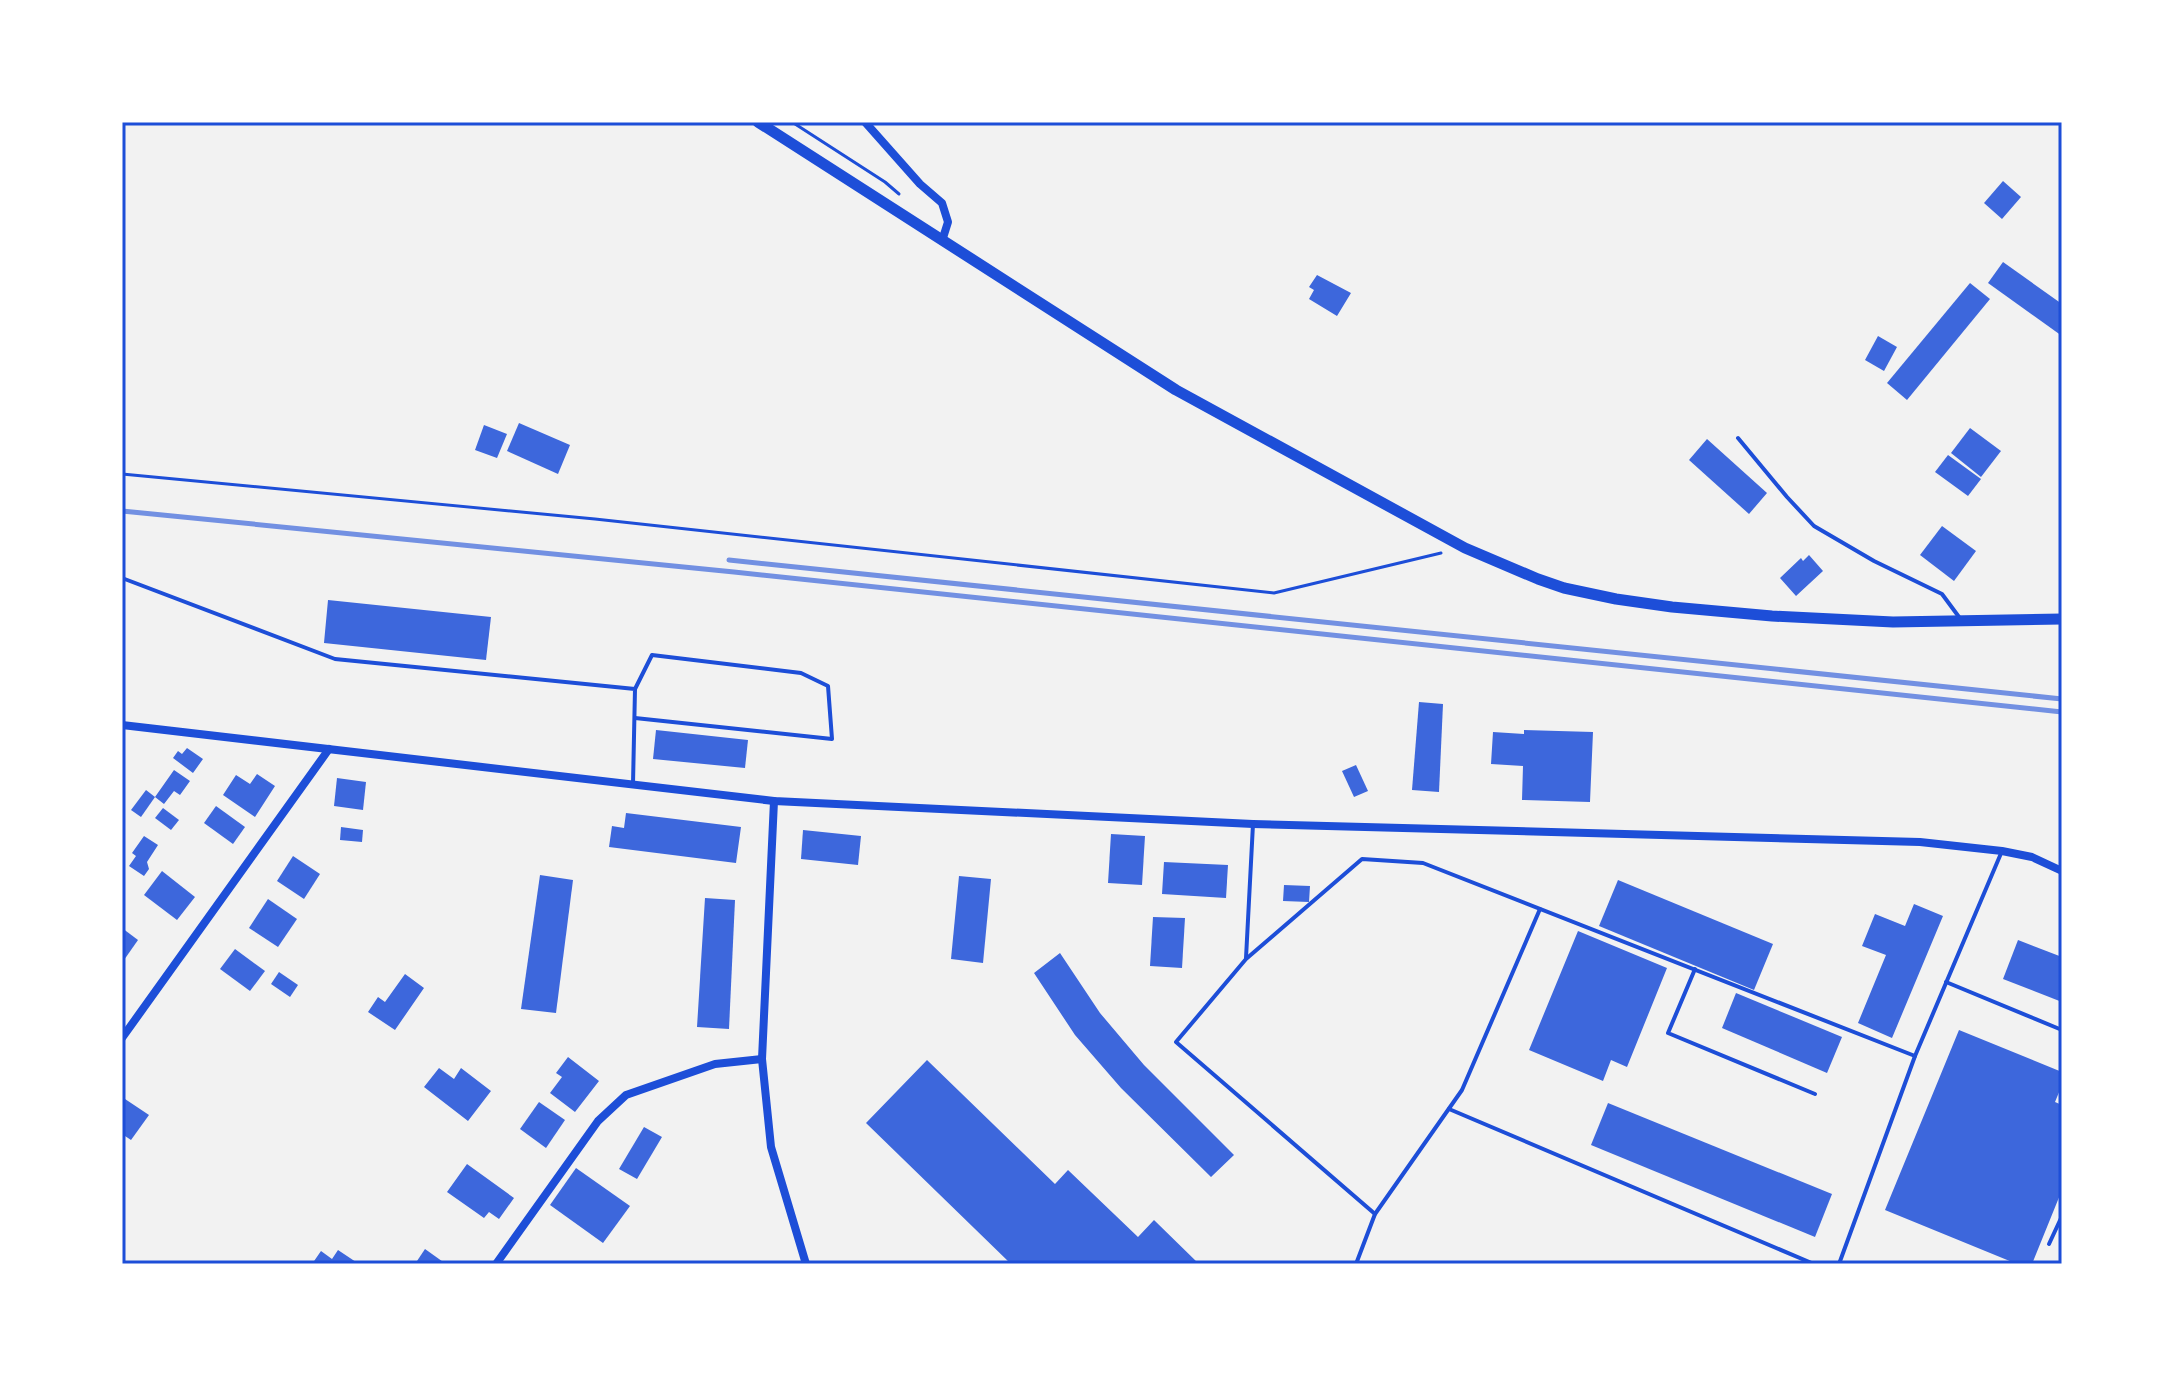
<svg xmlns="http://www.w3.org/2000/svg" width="2184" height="1386" font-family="'Sofia Sans Condensed',sans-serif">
  <rect width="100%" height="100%" fill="#f2f2f2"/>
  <!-- building -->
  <g fill="#3d67dc">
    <polygon points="2003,181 2021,197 2002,219 1984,203"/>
    <polygon points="2003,262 2062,304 2062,336 1988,283"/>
    <polygon points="1317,275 1351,293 1337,316 1309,299 1314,290 1309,287"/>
    <polygon points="1970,283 1990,299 1907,400 1887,383"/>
    <polygon points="1878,336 1897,347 1884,371 1865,360"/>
    <polygon points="519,423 570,445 558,474 507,451"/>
    <polygon points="484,425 507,434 497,458 475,450"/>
    <polygon points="1970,428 2001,451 1981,477 1951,453"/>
    <polygon points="1707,439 1767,493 1749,514 1689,460"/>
    <polygon points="1948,455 1981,479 1968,496 1935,472"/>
    <polygon points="1942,526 1976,551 1954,581 1920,555"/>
    <polygon points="1809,555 1823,571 1796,596 1780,578 1801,558 1803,561"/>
    <polygon points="328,600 491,617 486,660 324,643"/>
    <polygon points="1419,702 1443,704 1439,792 1412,790"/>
    <polygon points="656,730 748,740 745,768 653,759"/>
    <polygon points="1524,730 1593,732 1590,802 1522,800 1523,766 1491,764 1493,732 1524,734"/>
    <polygon points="187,748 203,759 193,773 173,758 178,751 182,754"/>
    <polygon points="1356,765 1368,791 1354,797 1342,771"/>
    <polygon points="174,770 190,781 180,795 174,791 164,804 155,797"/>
    <polygon points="257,774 275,786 255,817 223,795 236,775 250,784"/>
    <polygon points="337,778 366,782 363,810 334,806"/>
    <polygon points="146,790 155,797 141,817 131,810"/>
    <polygon points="216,806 245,827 233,844 204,823"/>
    <polygon points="163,808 179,820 171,830 155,818"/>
    <polygon points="626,813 741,827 736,863 609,847 612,826 624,828"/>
    <polygon points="341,827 363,830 362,842 340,840"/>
    <polygon points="803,830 861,836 858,865 801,859"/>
    <polygon points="1111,834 1145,836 1142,885 1108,883"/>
    <polygon points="144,836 158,845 147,862 149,869 144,876 129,866 136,856 132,853"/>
    <polygon points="293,856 320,874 304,899 277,881"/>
    <polygon points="1164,862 1228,865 1226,898 1162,894"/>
    <polygon points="162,871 195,897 177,920 144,895"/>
    <polygon points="540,875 573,880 556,1013 521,1009"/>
    <polygon points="959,876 991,879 983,963 951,959"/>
    <polygon points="1618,880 1773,944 1754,990 1599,926"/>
    <polygon points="1284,885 1310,886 1309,902 1283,901"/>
    <polygon points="705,898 735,900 729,1029 697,1027"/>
    <polygon points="268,899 297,919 278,947 249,928"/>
    <polygon points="1914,904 1943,916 1892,1038 1858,1023 1886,955 1862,946 1875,914 1905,926"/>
    <polygon points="1153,917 1185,918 1182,968 1150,966"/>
    <polygon points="122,928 138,940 124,960 122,958"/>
    <polygon points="1578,931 1667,968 1627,1067 1611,1060 1603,1081 1529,1050"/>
    <polygon points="2018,940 2062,957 2062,1002 2003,979"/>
    <polygon points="235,949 265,971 250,991 220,969"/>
    <polygon points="1060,953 1100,1013 1144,1065 1234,1155 1211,1177 1121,1088 1075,1035 1034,973"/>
    <polygon points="279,972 298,985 290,997 271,984"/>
    <polygon points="405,974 424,988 395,1030 368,1012 378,997 385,1002"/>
    <polygon points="1736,993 1842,1037 1827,1073 1722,1028"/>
    <polygon points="1959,1030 2062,1072 2062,1085 2055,1102 2062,1105 2062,1190 2032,1264 2017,1264 1885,1210"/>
    <polygon points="568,1057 599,1081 575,1112 550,1093 562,1077 556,1073"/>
    <polygon points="927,1060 1055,1184 1068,1170 1138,1237 1154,1220 1199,1264 1011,1264 866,1123"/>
    <polygon points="439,1068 454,1079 461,1068 491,1091 468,1121 424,1087"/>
    <polygon points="122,1097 149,1115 131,1140 122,1134"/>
    <polygon points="539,1102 565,1120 546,1148 520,1129"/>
    <polygon points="1608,1103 1832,1194 1815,1237 1591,1145"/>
    <polygon points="644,1127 662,1137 637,1179 619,1169"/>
    <polygon points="467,1164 514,1198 499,1219 489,1212 484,1218 447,1192"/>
    <polygon points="576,1168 630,1206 603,1243 550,1205"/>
    <polygon points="425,1249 446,1264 415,1264"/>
    <polygon points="338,1250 359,1264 312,1264 321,1251 332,1259"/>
  </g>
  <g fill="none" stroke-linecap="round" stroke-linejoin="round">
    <!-- path -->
    <g stroke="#1d4ed8" stroke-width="3">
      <polyline points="792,122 885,182 899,194"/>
      <polyline points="122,474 595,519 1274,593 1441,553"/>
    </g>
    <!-- service -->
    <g stroke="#1d4ed8" stroke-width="4">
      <polyline points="1738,438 1787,497 1814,526 1874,561 1942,594 1959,617"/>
      <polyline points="122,578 335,659 635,689 633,784"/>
      <polyline points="635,718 832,739 828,686 801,673 652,655 635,689"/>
      <polyline points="1246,958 1253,824"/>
      <polyline points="1695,969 1668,1033 1815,1094"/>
      <polyline points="1946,982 2062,1030"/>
      <polyline points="1449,1109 1814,1264"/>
      <polyline points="1375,1214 1176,1042 1246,959 1362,859 1423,863 1915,1056"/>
      <polyline points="2049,1244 2062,1216"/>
      <polyline points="1356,1264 1375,1214 1462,1090 1540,909"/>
      <polyline points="1839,1264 1915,1056 2002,851"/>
    </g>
    <!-- minor -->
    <g stroke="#1d4ed8" stroke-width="8">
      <polyline points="865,122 920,184 942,203 948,222 942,241"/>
      <polyline points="122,725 774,801 1253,824 1920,842 2002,851 2032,857 2062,871"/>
      <polyline points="774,801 762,1059 771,1147 806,1264"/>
      <polyline points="122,1038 329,749"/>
      <polyline points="496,1264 598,1121 626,1095 715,1064 762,1059"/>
    </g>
    <!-- tertiary -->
    <polyline stroke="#1d4ed8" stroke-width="11" points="758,122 1176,390 1465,548 1538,579 1564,588 1616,599 1672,607 1772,616 1893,622 2062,619"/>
    <!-- rail -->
    <g stroke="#7290e2" stroke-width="5">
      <polyline points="122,511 734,572 2062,712"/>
      <polyline points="729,560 2062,699"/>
    </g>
  </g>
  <!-- border -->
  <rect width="2184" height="1386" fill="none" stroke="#ffffff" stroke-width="248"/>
  <rect x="124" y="124" width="1936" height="1138" fill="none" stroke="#1d4ed8" stroke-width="3"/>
</svg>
